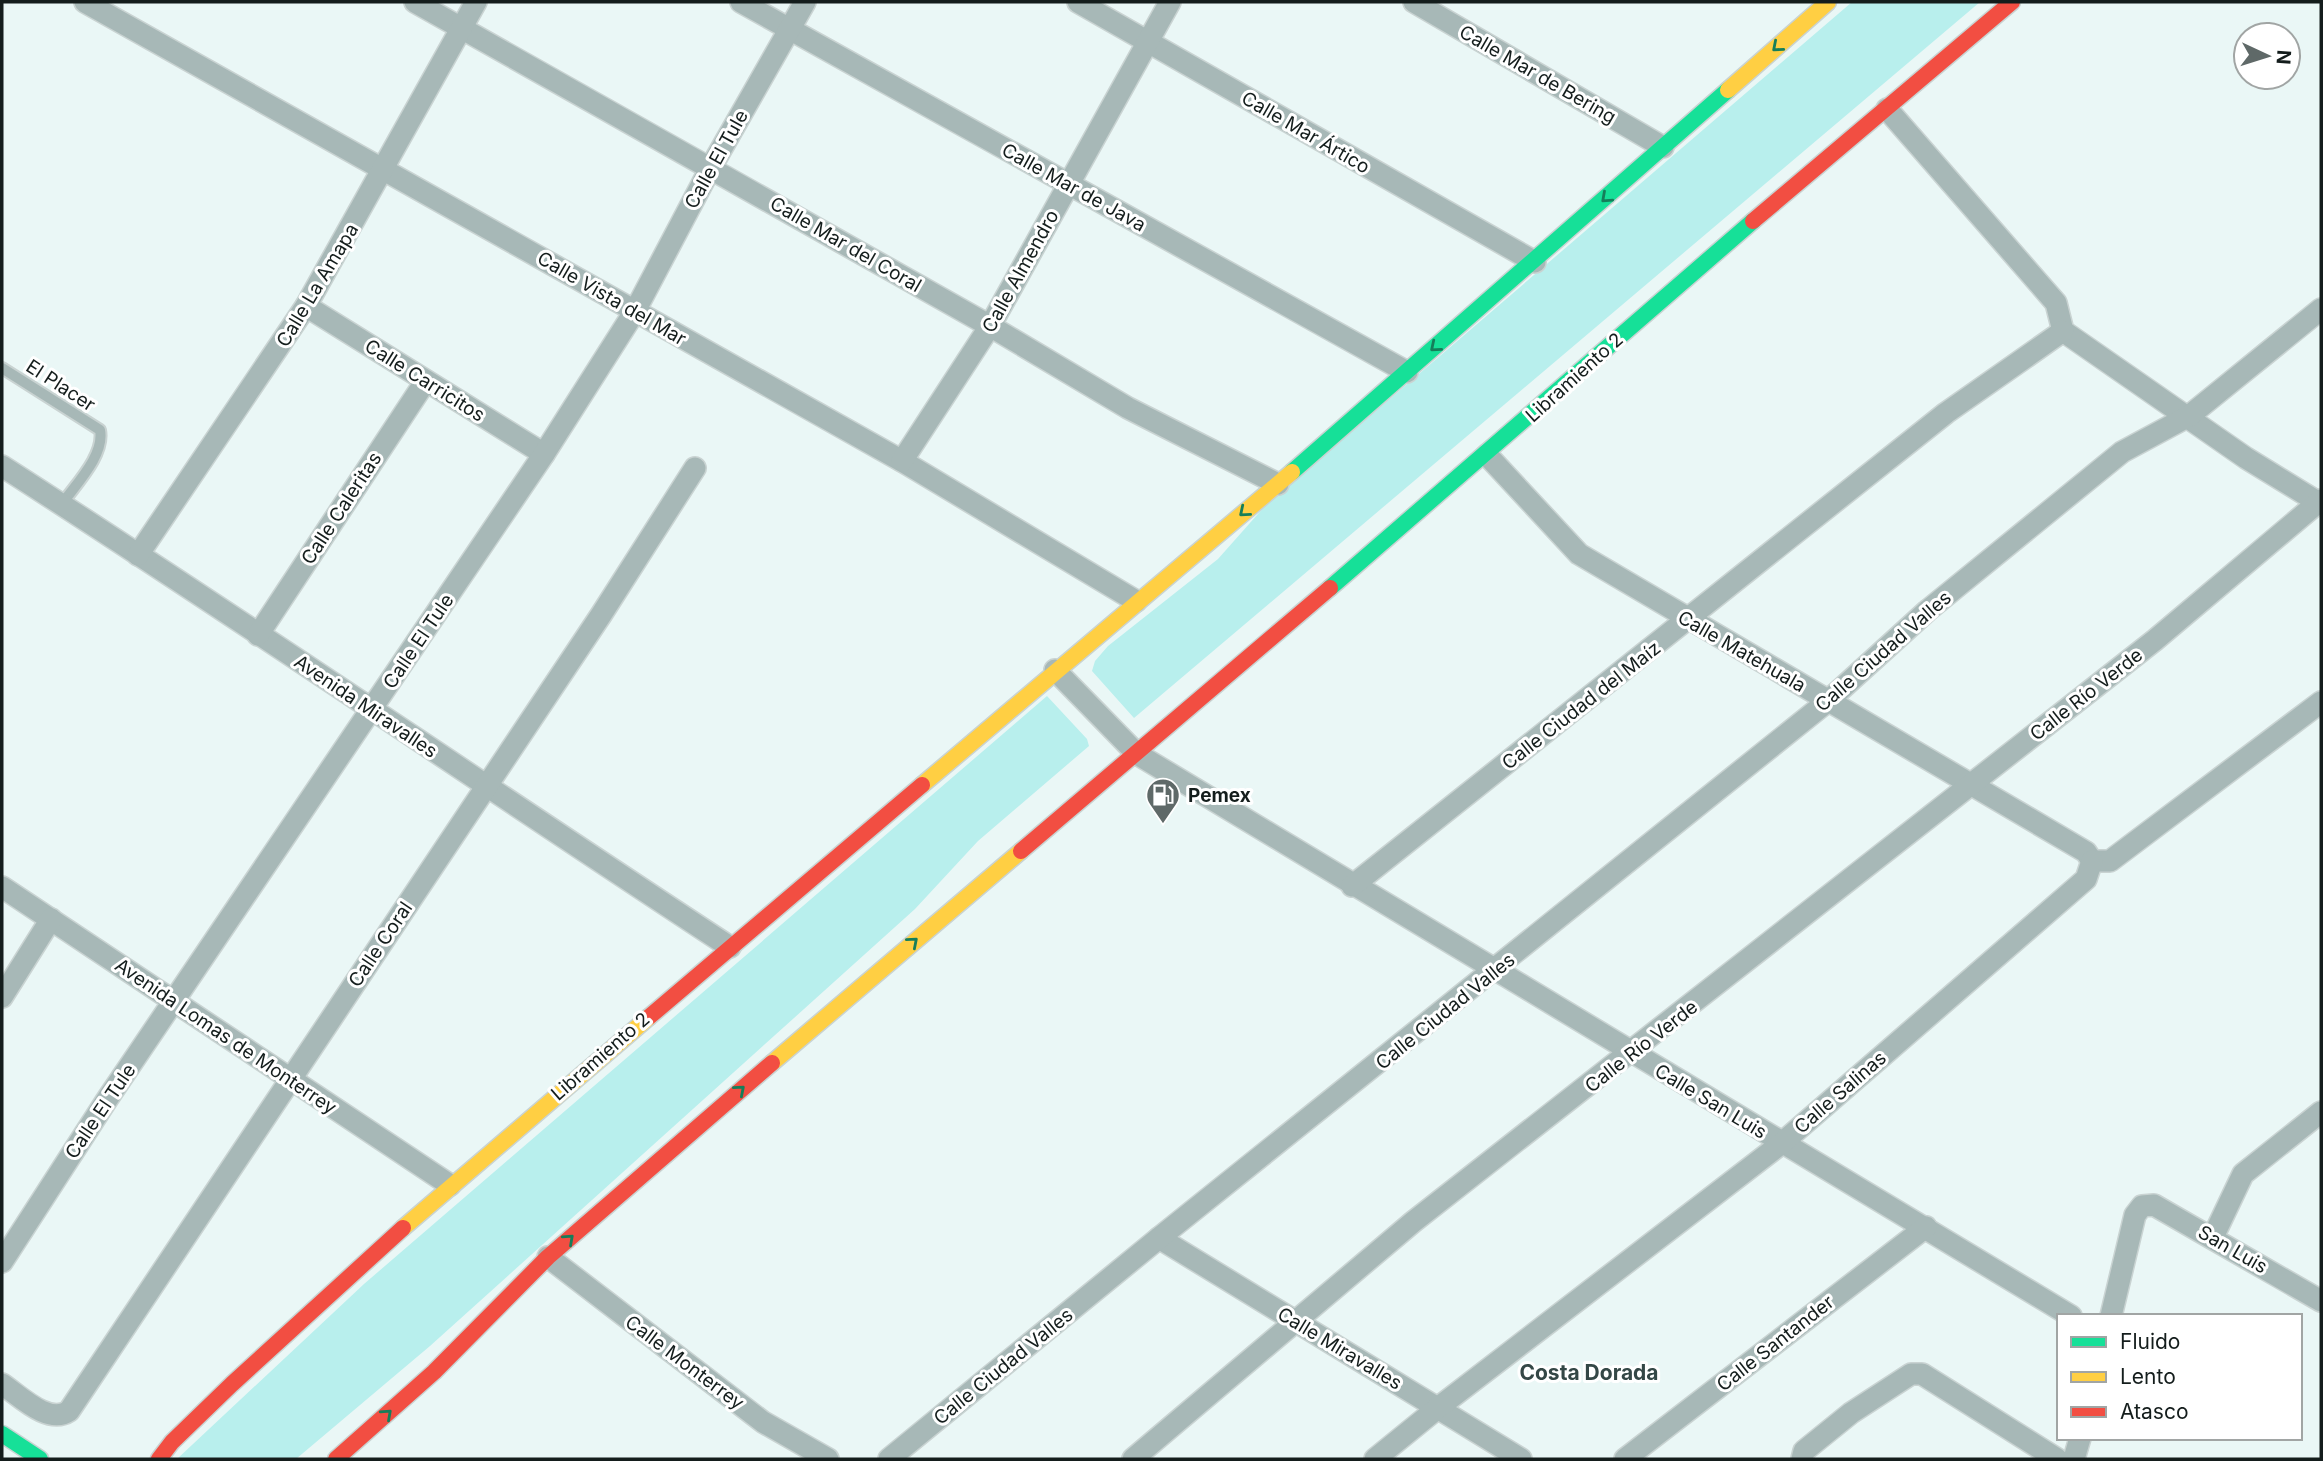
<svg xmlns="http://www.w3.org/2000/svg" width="2323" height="1461" font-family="Inter,sans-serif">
  <rect width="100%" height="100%" fill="#eaf7f6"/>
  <!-- green -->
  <g fill="#b8efed">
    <polygon points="1852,2 1980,2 1134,718 1092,671 1095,661 1108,646 1218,559 1265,506"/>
    <polygon points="1047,696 1087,739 1089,746 978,841 915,909 430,1346 296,1459 177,1459 364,1284"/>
  </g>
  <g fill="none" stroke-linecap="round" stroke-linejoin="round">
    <!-- lane casing -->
    <g stroke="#c9d3d2" stroke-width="14">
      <path id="lane" d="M2 368 100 430C105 455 76 484 62 504"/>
    </g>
    <!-- street casing -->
    <g stroke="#c9d3d2" stroke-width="24">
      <g id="street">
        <polyline points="85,2 902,461 1136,601"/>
        <polyline points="415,2 990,326 1128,408 1278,484"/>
        <polyline points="741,2 1407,372"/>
        <polyline points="1078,2 1535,262"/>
        <polyline points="1414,2 1663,147"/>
        <polyline points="1887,109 2056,303 2063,331 2246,458 2321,504"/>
        <polyline points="306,306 544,454"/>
        <polyline points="1487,455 1579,554 2086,852 2092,861"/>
        <polyline points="902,461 990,326 1170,2"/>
        <path d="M2 466C247 623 487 788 730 947"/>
        <polyline points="138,555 306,306 476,2"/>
        <polyline points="258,635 425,382"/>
        <polyline points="1055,670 1137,754 2071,1316"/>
        <polyline points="2092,861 2110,861 2321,702"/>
        <polyline points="1352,886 1946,413 2063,331"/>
        <polyline points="2,887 450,1185"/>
        <polyline points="2,997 51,919"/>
        <polyline points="2213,1237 2243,1174 2321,1112"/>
        <polyline points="1159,1238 1521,1459"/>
        <polyline points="548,1257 763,1422 828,1459"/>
        <polyline points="2,1262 108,1098 544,454 635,311 711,167 805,2"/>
        <polyline points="2111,1316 2135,1215 2142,1206 2154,1205 2321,1301"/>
        <path d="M2 1384C20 1396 48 1425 69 1411L601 615 695 468"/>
        <polyline points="889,1459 1159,1238 1828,701 1927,611 2122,452 2189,416 2321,309"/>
        <polyline points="1133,1459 1413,1222 2155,640 2321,500"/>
        <polyline points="1375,1459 1439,1407 1782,1143 2086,879 2092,861"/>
        <polyline points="1625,1459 1926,1227"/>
        <polyline points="1802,1459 1804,1451 1851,1413 1911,1374 1922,1374 2057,1459"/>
        <polyline points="2074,1459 2080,1438"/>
      </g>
    </g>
    <!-- fast casing -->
    <g stroke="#c9d3d2" stroke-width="19">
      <g id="fast">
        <polyline points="1292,472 1728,90"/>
        <polyline points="1330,588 1753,221"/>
        <polyline points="2,1434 40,1459"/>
      </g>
    </g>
    <!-- slow casing -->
    <g stroke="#c9d3d2" stroke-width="19">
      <g id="slow">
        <polyline points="1728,90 1828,2"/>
        <polyline points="922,785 1292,472"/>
        <polyline points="772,1063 1021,851"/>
        <polyline points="403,1228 649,1017"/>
      </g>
    </g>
    <!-- jam casing -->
    <g stroke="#c9d3d2" stroke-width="19">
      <g id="jam">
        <polyline points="1753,221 2012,2"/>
        <polyline points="1021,851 1330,588"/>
        <polyline points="649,1017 922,785"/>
        <polyline points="159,1459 172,1442 232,1384 403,1228"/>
        <polyline points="336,1459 434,1372 548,1257 772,1063"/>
      </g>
    </g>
    <!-- lane -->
    <use href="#lane" stroke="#a7b8b7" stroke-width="10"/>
    <!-- street -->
    <use href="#street" stroke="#a7b8b7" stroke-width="21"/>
    <!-- fast -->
    <use href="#fast" stroke="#16e098" stroke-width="16"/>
    <!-- slow -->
    <use href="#slow" stroke="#ffcf43" stroke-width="16"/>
    <!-- jam -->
    <use href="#jam" stroke="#f24e42" stroke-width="16"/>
  </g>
  <!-- one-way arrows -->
  <defs><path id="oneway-chevron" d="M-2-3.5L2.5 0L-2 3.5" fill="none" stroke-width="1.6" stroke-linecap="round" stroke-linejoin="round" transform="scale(1.75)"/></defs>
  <g stroke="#157e5a">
    <use href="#oneway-chevron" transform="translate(1777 47) rotate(139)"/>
    <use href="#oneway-chevron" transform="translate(1606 198) rotate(138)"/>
    <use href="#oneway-chevron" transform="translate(1435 347) rotate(140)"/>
    <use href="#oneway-chevron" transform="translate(1244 512) rotate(140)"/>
    <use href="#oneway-chevron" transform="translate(913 942) rotate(-41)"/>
    <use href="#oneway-chevron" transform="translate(740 1090) rotate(-41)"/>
    <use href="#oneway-chevron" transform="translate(569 1239) rotate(-42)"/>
    <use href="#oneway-chevron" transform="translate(387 1414) rotate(-42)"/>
  </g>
  <!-- icons -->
  <defs>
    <g id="fuel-pin" transform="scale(1.75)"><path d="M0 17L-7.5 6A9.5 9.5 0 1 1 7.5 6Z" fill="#5f6968" stroke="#fff"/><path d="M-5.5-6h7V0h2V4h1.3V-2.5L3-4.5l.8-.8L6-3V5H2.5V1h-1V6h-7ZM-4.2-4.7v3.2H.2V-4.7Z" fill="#fff"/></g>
  </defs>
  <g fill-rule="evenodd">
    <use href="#fuel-pin" x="1163" y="795"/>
  </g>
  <g text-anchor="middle" stroke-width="6" stroke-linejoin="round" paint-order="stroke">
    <!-- street labels -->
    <g font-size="19" fill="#141d1c" stroke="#fff">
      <text transform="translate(1538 74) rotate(30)" y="7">Calle Mar de Bering</text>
      <text transform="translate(1306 132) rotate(30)" y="7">Calle Mar Ártico</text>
      <text transform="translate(716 159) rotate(-61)" y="7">Calle El Tule</text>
      <text transform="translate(1074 187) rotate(29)" y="7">Calle Mar de Java</text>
      <text transform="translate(846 244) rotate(30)" y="7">Calle Mar del Coral</text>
      <text transform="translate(1020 271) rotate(-61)" y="7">Calle Almendro</text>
      <text transform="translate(317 285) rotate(-59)" y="7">Calle La Amapa</text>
      <text transform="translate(612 298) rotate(30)" y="7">Calle Vista del Mar</text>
      <text transform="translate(1574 377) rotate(-42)" y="7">Libramiento 2</text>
      <text transform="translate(425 380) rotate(32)" y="7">Calle Carricitos</text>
      <text transform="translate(61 385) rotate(33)" y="7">El Placer</text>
      <text transform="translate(341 508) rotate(-57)" y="7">Calle Caleritas</text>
      <text transform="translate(418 641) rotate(-56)" y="7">Calle El Tule</text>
      <text transform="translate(1742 651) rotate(30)" y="7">Calle Matehuala</text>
      <text transform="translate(1883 651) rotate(-41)" y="7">Calle Ciudad Valles</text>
      <text transform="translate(2086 694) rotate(-38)" y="7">Calle Río Verde</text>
      <text transform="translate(1581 705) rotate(-38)" y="7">Calle Ciudad del Maíz</text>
      <text transform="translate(366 706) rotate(34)" y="7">Avenida Miravalles</text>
      <text transform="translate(380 944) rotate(-56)" y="7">Calle Coral</text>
      <text transform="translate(1445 1011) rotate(-39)" y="7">Calle Ciudad Valles</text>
      <text transform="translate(226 1036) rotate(34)" y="7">Avenida Lomas de Monterrey</text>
      <text transform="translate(1641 1046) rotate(-38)" y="7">Calle Río Verde</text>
      <text transform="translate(600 1056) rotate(-41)" y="7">Libramiento 2</text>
      <text transform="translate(1840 1092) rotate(-41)" y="7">Calle Salinas</text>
      <text transform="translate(1711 1101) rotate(31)" y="7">Calle San Luis</text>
      <text transform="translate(100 1111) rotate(-56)" y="7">Calle El Tule</text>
      <text transform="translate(2233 1249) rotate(30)" y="7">San Luis</text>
      <text transform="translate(1775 1343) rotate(-38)" y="7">Calle Santander</text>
      <text transform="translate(1340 1348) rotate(31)" y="7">Calle Miravalles</text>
      <text transform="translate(685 1362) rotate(37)" y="7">Calle Monterrey</text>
      <text transform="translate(1003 1366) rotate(-39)" y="7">Calle Ciudad Valles</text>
    </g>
    <!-- poi labels -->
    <g font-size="19" font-weight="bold" fill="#141d1c" stroke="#fff" text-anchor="start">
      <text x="1188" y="802">Pemex</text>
    </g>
    <!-- neighbourhood labels -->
    <g font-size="21" font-weight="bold" fill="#344746" stroke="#fff">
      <text x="1589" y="1380">Costa Dorada</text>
    </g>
  </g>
  <!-- border -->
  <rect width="2323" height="1461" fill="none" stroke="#141d1c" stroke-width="7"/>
  <!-- legend -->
  <rect x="2057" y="1314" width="245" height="126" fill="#ffffff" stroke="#a1a5a4" stroke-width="2"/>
  <rect x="2071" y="1337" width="35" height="10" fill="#16e098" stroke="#a1a5a4" stroke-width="2"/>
  <text x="2120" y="1349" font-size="21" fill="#141d1c">Fluido</text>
  <rect x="2071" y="1372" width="35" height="10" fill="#ffcf43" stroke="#a1a5a4" stroke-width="2"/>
  <text x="2120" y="1384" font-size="21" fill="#141d1c">Lento</text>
  <rect x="2071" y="1407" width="35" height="10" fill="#f24e42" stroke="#a1a5a4" stroke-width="2"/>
  <text x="2120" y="1419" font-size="21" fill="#141d1c">Atasco</text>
  <!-- north arrow -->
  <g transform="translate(2267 56) rotate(94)"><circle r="33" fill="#ffffff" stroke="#a1a5a4" stroke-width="2"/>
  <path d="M0-5L12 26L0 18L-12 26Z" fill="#5f6968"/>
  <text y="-10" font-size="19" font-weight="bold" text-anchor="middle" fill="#141d1c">N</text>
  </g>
</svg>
